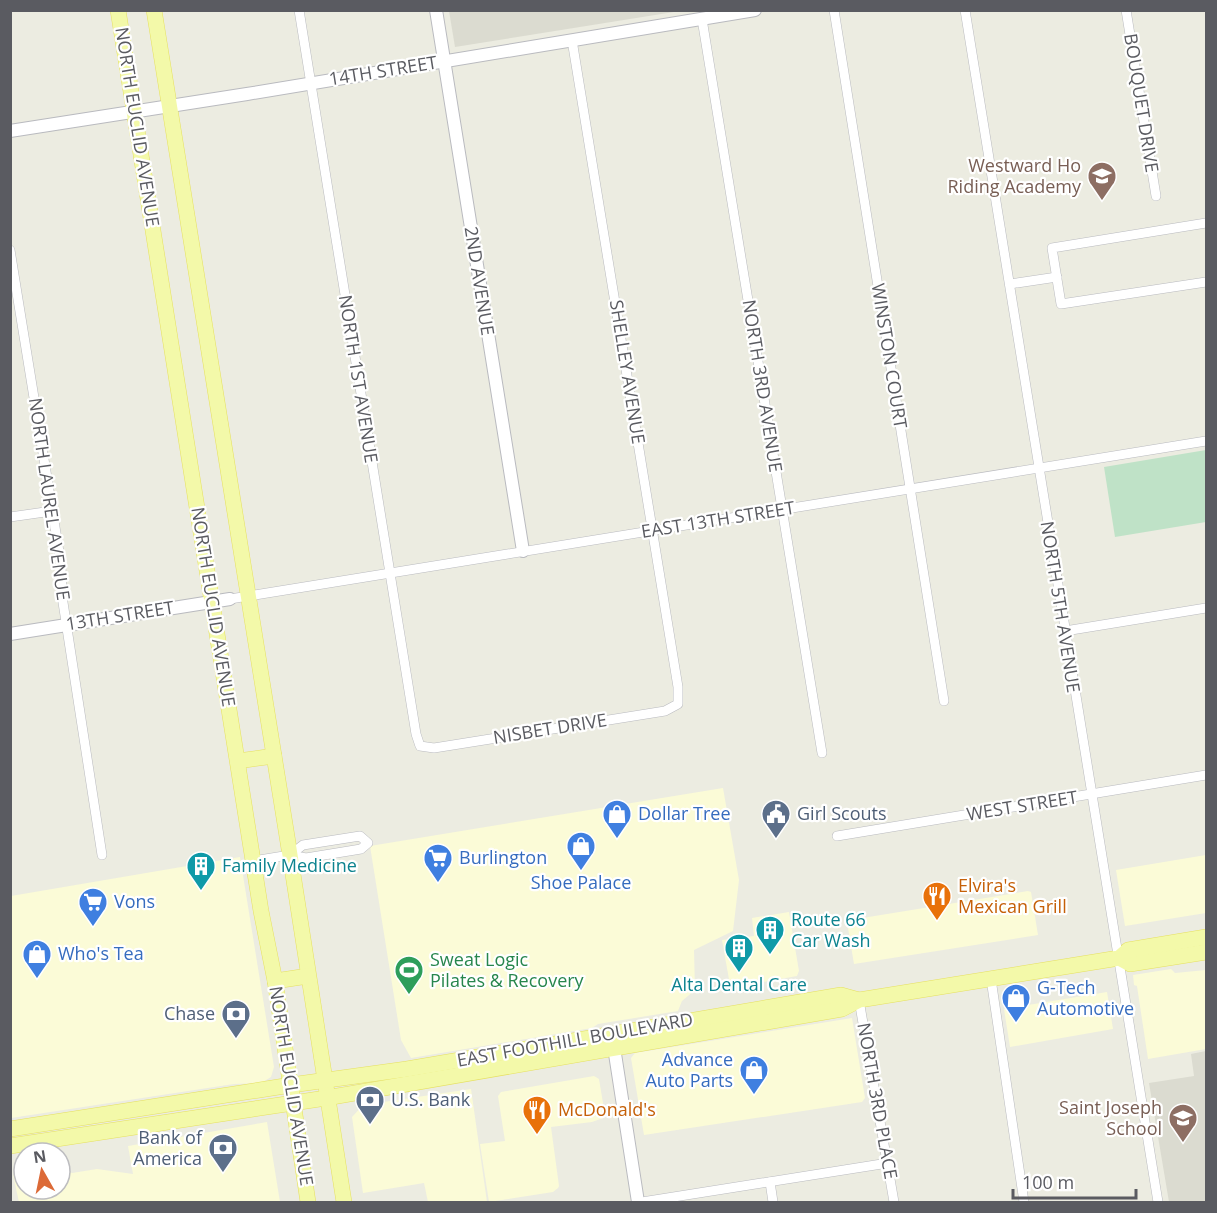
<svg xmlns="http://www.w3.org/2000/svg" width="1217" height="1213" font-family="'Open Sans',sans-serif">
  <rect width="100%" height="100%" fill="#ecece1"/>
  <!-- commercial -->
  <g fill="#fbfbd7">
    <polygon points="723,788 739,880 733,931 694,950 695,990 682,1001 678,1011 598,1024 592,1028 411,1058 401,1040 370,846"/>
    <polygon points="1206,855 1206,913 1125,926 1116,870"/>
    <polygon points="240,857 274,1067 271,1077 261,1083 234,1084 11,1118 11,896"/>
    <polygon points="1028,891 1031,892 1038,935 854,964 847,922 850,920"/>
    <polygon points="789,912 799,971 797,976 735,987 730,985 722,940 754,936 752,918"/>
    <polygon points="1171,969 1175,973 1206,970 1206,1049 1148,1059 1137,986 1134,985 1133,975"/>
    <polygon points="1107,992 1113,1029 1010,1047 1004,1009"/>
    <polygon points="852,1018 865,1098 862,1102 644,1135 631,1058 635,1053"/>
    <polygon points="594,1076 599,1079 605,1115 603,1118 592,1122 551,1127 559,1186 558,1188 553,1192 489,1202 480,1144 505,1141 498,1096 501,1092"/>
    <polygon points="471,1089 487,1202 428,1202 424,1183 363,1193 352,1117 363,1105"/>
    <polygon points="267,1122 280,1202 19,1202 13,1175 24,1173 24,1189 60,1189 60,1167 72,1173 97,1169 133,1174 128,1146"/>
  </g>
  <!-- education -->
  <g fill="#dbdbd0">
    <polygon points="449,11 449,10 680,11 455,47"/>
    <polygon points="1206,1051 1206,1202 1169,1202 1149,1083 1194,1076 1191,1054"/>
  </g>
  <!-- green -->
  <polygon fill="#bfe2c7" points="1206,450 1206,522 1115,537 1104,467"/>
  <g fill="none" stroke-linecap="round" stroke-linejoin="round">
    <!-- minor casing -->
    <g stroke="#b9babf" stroke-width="10">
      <g id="minor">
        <polyline points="299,10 416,734 420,746 434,748 665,711 678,704 678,687 572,40"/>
        <polyline points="834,10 944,701"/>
        <polyline points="965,10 1158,1202"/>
        <polyline points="1126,10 1156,196"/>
        <polyline points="702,19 822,753"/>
        <polyline points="1206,223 1052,248 1061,304 1206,282"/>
        <polyline points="10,250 61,564 62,596 102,855"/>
        <polyline points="1010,284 1057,277"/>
        <polyline points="10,517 52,511"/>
        <polyline points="230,599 1206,441"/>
        <polyline points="1065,631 1206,608"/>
        <polyline points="837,836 1206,775"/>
        <polyline points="253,861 290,855 306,858 361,849 368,843 360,836 303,845 290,855"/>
        <polyline points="991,979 1024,1202"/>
        <polyline points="859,1000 894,1202"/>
        <polyline points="770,1182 773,1202"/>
        <polyline points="642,1202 888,1163"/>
      </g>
    </g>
    <!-- tertiary casing -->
    <g stroke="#b9babf" stroke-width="14">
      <g id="tertiary">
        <polyline points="436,10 523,551"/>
        <polyline points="10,131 247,94 755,10"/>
        <polyline points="10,634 230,599"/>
        <polyline points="613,1041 638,1202"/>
      </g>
    </g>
    <!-- primary casing -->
    <g stroke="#e6e060" stroke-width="16">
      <g id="primary">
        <polyline points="118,10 261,911 275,981 308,1202"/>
        <polyline points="154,10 290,855 344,1202"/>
        <polyline points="238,761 274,756"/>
        <polyline points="1119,958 1130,964 1206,952"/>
        <polyline points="275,981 308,976"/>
        <polyline points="10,1129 291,1085 407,1069 841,995 859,1000"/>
        <polyline points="10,1146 326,1098 842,1009 859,1000 1119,958 1128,950 1206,937"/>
      </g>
    </g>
    <!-- minor -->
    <use href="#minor" stroke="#fff" stroke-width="9"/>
    <!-- tertiary -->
    <use href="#tertiary" stroke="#fff" stroke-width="12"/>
    <!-- primary -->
    <use href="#primary" stroke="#f3f9a9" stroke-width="15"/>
  </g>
  <!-- icons -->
  <defs>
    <g id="school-pin" transform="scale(1.5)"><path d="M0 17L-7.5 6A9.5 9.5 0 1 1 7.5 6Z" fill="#8d6e63" stroke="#fff"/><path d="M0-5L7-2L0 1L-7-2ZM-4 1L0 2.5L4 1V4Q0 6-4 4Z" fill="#fff"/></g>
    <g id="shop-pin" transform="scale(1.5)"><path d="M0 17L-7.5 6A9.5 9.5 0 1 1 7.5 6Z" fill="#3f7fe0" stroke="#fff"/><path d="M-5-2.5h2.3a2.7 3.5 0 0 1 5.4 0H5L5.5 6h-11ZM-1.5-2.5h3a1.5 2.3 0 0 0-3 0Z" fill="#fff"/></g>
    <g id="civic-pin" transform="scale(1.5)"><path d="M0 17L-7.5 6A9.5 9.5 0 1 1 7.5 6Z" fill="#5c6f8a" stroke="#fff"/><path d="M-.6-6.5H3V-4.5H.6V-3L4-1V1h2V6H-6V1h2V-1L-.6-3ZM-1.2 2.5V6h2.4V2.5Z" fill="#fff"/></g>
    <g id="supermarket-pin" transform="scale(1.5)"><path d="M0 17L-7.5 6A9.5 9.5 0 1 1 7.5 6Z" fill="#3f7fe0" stroke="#fff"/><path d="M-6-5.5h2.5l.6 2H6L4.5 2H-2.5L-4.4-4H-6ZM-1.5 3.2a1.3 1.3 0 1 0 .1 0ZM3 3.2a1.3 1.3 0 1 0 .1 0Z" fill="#fff"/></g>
    <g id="building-pin" transform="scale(1.5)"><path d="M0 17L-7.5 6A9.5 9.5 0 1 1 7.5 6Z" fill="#0f9aa8" stroke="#fff"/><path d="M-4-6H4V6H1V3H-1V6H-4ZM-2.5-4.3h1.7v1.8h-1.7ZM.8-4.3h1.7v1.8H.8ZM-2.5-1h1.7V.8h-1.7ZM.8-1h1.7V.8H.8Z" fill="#fff"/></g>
    <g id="restaurant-pin" transform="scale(1.5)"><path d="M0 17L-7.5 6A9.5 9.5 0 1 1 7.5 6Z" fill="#e8710a" stroke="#fff"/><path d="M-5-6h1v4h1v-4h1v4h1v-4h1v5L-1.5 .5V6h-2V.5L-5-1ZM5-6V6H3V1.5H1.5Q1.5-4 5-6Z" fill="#fff"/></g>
    <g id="stadium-pin" transform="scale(1.5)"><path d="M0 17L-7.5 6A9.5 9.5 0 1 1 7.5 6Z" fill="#2e9e5b" stroke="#fff"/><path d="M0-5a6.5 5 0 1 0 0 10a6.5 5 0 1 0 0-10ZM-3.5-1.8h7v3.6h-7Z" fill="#fff"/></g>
    <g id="bank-pin" transform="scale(1.5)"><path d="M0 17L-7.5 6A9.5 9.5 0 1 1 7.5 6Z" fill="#5c6f8a" stroke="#fff"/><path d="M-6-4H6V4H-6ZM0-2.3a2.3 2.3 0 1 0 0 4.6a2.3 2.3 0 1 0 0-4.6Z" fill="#fff"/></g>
  </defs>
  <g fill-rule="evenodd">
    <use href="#school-pin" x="1102" y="176"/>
    <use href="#shop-pin" x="617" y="814"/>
    <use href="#civic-pin" x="776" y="814"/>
    <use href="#shop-pin" x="581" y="846"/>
    <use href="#supermarket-pin" x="438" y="858"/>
    <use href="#building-pin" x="201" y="866"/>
    <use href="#restaurant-pin" x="937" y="896"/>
    <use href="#supermarket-pin" x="93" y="902"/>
    <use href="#building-pin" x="770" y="930"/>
    <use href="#building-pin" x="739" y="948"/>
    <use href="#shop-pin" x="37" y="954"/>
    <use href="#stadium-pin" x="409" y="970"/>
    <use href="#shop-pin" x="1016" y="998"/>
    <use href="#bank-pin" x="236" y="1014"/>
    <use href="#shop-pin" x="754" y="1070"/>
    <use href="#bank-pin" x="370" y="1100"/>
    <use href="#restaurant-pin" x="537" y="1110"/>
    <use href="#school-pin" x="1183" y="1118"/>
    <use href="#bank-pin" x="223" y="1148"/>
  </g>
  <g text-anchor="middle" stroke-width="4.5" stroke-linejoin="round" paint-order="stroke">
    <!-- street labels -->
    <g font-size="18" fill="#5a5b61" stroke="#fff">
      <text transform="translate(383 71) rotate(-9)" y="6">14TH STREET</text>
      <text transform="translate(1141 103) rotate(81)" y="6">BOUQUET DRIVE</text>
      <text transform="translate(137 127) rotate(81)" y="6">NORTH EUCLID AVENUE</text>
      <text transform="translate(479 281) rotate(81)" y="6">2ND AVENUE</text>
      <text transform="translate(889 356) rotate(81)" y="6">WINSTON COURT</text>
      <text transform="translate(627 372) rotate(81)" y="6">SHELLEY AVENUE</text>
      <text transform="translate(358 379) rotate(81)" y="6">NORTH 1ST AVENUE</text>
      <text transform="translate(762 386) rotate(81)" y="6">NORTH 3RD AVENUE</text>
      <text transform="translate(49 499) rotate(82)" y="6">NORTH LAUREL AVENUE</text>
      <text transform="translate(718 520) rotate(-9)" y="6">EAST 13TH STREET</text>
      <text transform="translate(213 607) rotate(81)" y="6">NORTH EUCLID AVENUE</text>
      <text transform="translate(1060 607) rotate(81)" y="6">NORTH 5TH AVENUE</text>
      <text transform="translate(120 616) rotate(-9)" y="6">13TH STREET</text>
      <text transform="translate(550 729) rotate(-9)" y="6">NISBET DRIVE</text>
      <text transform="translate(1022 806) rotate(-9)" y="6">WEST STREET</text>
      <text transform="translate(575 1040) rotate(-10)" y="6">EAST FOOTHILL BOULEVARD</text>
      <text transform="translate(291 1086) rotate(81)" y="6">NORTH EUCLID AVENUE</text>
      <text transform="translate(877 1101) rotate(80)" y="6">NORTH 3RD PLACE</text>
    </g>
    <!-- education labels -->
    <g font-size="18" fill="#785e54" stroke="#fff" text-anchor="end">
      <text x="1081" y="172">Westward Ho<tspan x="1081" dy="21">Riding Academy</tspan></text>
      <text x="1162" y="1114">Saint Joseph<tspan x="1162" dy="21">School</tspan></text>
    </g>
    <!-- shop labels -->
    <g font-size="18" fill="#366cbe" stroke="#fff" text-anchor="start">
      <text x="638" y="820">Dollar Tree</text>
      <text x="459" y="864">Burlington</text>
      <text x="581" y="889" text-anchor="middle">Shoe Palace</text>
      <text x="114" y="908">Vons</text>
      <text x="58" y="960">Who's Tea</text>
      <text x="1037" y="994">G-Tech<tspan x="1037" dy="21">Automotive</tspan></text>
      <text x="733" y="1066" text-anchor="end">Advance<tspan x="733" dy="21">Auto Parts</tspan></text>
    </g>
    <!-- service labels -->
    <g font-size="18" fill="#4e5e75" stroke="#fff" text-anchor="start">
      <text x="797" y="820">Girl Scouts</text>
      <text x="215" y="1020" text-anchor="end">Chase</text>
      <text x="391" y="1106">U.S. Bank</text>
      <text x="202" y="1144" text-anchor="end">Bank of<tspan x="202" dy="21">America</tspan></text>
    </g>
    <!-- culture labels -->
    <g font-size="18" fill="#0d838f" stroke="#fff" text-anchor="start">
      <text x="222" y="872">Family Medicine</text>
      <text x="791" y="926">Route 66<tspan x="791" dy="21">Car Wash</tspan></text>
      <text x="739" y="991" text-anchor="middle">Alta Dental Care</text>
    </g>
    <!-- food labels -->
    <g font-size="18" fill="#c56008" stroke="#fff" text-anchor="start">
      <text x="958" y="892">Elvira's<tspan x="958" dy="21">Mexican Grill</tspan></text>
      <text x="558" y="1116">McDonald's</text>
    </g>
    <!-- leisure labels -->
    <g font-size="18" fill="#27864d" stroke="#fff" text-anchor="start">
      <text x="430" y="966">Sweat Logic<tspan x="430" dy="21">Pilates &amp; Recovery</tspan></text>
    </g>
  </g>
  <!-- border -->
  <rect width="1217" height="1213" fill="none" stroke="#5a5b61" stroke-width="24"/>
  <!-- north arrow -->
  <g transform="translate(42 1171) rotate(351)"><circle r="28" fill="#ffffff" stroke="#bdbdc0" stroke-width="1.5"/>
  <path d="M0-4.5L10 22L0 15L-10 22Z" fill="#dc6a37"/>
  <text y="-9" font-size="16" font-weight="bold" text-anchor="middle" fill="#5a5b61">N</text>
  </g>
  <!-- scale -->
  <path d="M1013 1189v9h123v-9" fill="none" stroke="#5a5b61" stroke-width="3"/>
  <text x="1022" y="1189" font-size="18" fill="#5a5b61" stroke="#ffffff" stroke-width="4.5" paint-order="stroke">100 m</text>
</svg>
